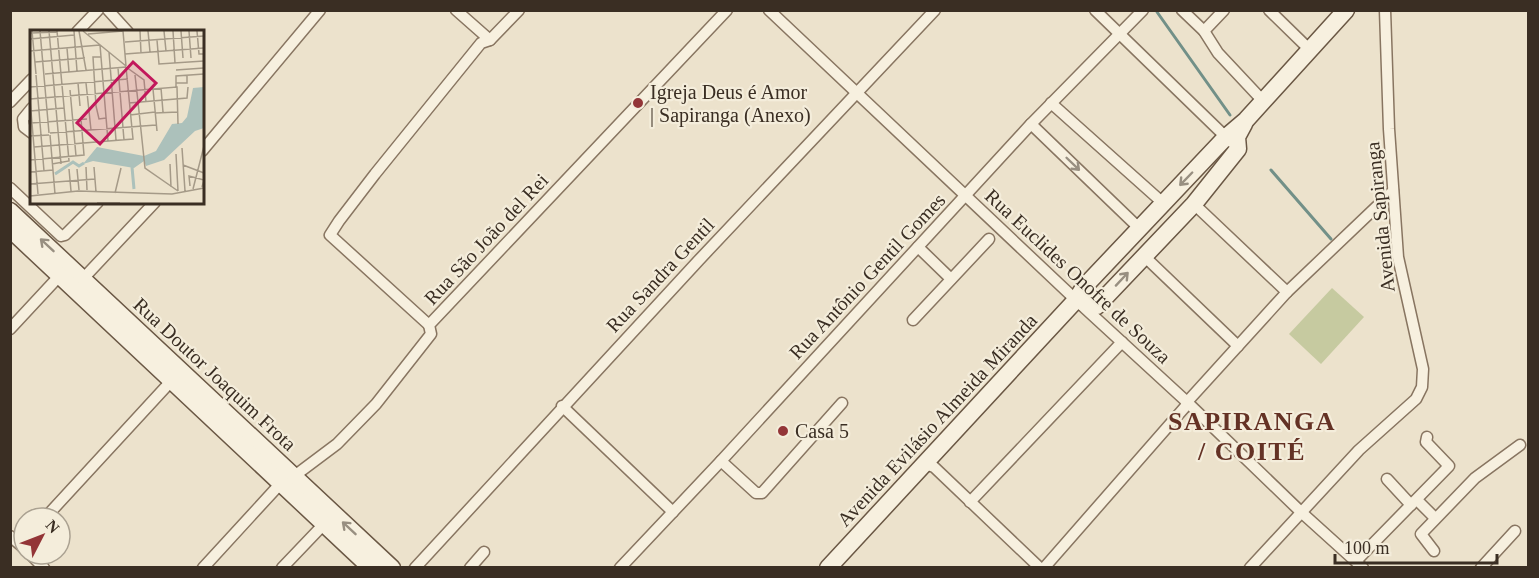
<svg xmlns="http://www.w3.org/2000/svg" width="1539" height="578" font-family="'Times New Roman',serif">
  <rect width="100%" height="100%" fill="#ece2cc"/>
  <!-- green -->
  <polygon fill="#c6caa0" points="1332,288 1364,317 1321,364 1289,334"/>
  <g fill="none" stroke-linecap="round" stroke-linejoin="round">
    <!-- stream -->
    <g stroke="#729088" stroke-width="3">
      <polyline points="1157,12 1230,115"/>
      <polyline points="1271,170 1331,239"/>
    </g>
    <!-- street casing -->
    <g stroke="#887561" stroke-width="13">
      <g id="street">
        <polyline points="108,10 128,32"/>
        <polyline points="456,10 490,40"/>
        <polyline points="769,10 1076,300 1187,402 1301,512 1363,568"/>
        <polyline points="1095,10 1231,142"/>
        <polyline points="1182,10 1204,31 1218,53 1263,101"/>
        <polyline points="1269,10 1310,50"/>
        <polyline points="1204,31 1224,10"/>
        <polyline points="77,32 98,10"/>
        <polyline points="10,102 32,79"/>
        <polyline points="1051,103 1163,203"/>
        <polyline points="32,108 23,119 24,127 32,133"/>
        <polyline points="1031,124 1140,229"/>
        <polyline points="202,151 320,10"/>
        <polyline points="10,188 61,236 65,235 98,202"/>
        <polyline points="1194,204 1287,292"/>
        <polyline points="918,247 951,279"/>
        <polyline points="1144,256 1238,346"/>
        <polyline points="79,283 155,202"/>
        <polyline points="913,320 989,239"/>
        <polyline points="429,325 330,235 339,221 375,174 481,43 490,40 519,10"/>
        <polyline points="10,329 63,272"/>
        <polyline points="562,406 673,512"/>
        <polyline points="721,461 756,493 762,493 842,403"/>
        <polyline points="925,464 934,467 1040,568"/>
        <polyline points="1387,479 1411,505"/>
        <polyline points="1417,500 1435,518"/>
        <polyline points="970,502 1122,342"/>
        <polyline points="45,518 174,378"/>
        <polyline points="10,536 24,548"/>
        <polyline points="1434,551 1421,534 1475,478 1520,445"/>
        <polyline points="30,554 44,568"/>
        <polyline points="1356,561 1449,466 1426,442 1427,437"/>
        <polyline points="203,568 281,483 293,477 337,444 376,404 431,334 429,325 727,10"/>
        <polyline points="282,568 324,524"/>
        <polyline points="415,568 699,260 935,10"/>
        <polyline points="470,568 484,552"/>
        <polyline points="620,568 721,461 1031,124 1143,10"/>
        <polyline points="1044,568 1185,407 1187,402 1287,292 1393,191"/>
        <polyline points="1250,568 1359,450 1416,399 1422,387 1423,369 1398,257 1389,129 1385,10"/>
        <polyline points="1481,568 1515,531"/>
      </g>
    </g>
    <!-- secondary casing -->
    <g stroke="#6a5744" stroke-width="19">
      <g id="secondary">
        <polyline points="10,211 392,568"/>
        <polyline points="10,229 371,568"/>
        <polyline points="1076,300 1097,306 1194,204 1238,149 1237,137 1244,124"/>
        <polyline points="828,568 1076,300 1084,287 1226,137 1246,120 1346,10"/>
      </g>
    </g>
    <!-- street -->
    <use href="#street" stroke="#f7f0df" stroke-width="10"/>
    <!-- secondary -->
    <use href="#secondary" stroke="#f7f0df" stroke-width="16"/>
  </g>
  <!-- one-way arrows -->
  <defs><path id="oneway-shaft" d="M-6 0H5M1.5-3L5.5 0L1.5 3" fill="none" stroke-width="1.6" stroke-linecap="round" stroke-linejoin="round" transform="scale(1.5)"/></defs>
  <g stroke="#988f81">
    <use href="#oneway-shaft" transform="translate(1073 164) rotate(44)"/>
    <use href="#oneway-shaft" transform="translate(1186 179) rotate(134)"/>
    <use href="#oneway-shaft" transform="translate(47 245) rotate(-137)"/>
    <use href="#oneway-shaft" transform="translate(1122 279) rotate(-47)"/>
    <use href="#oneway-shaft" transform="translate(349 528) rotate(-137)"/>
  </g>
  <!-- markers -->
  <g fill="#933537" stroke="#f4eddb" stroke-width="2">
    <circle cx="638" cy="103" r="6"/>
    <circle cx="783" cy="431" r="6"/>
  </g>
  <g text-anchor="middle" stroke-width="4.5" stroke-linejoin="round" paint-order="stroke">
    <!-- poi labels -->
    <g font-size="20" fill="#3a2e23" stroke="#f4eddb" text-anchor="start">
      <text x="650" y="99">Igreja Deus é Amor<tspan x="650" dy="23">| Sapiranga (Anexo)</tspan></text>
      <text x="795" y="438">Casa 5</text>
    </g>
    <!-- street labels -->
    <g font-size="20" fill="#3a2e23" stroke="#f4eddb">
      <text transform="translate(1380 217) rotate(-96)" y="7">Avenida Sapiranga</text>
      <text transform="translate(486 239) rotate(-47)" y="7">Rua São João del Rei</text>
      <text transform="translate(660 275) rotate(-47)" y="7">Rua Sandra Gentil</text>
      <text transform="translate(867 276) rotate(-47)" y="7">Rua Antônio Gentil Gomes</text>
      <text transform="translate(1078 276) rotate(43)" y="7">Rua Euclides Onofre de Souza</text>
      <text transform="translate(215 374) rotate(43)" y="7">Rua Doutor Joaquim Frota</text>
      <text transform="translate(937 420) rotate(-47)" y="7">Avenida Evilásio Almeida Miranda</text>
    </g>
    <!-- district labels -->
    <g font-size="26" font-weight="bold" letter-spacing="1.5" fill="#643225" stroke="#f4eddb">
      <text x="1252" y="430">SAPIRANGA<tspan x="1252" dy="30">/ COITÉ</tspan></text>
    </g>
  </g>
  <!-- overview -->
  <g transform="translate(30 30)">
    <rect width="174" height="174" fill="#ece2cc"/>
    <path d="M174 57V98L165 101 134 130 116 136 114 131 104 138 63 131 53 134 67 117 114 126 126 121 142 94 152 93 157 87 163 58Z" fill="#acc1bb"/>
    <path fill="none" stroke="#acc1bb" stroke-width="3" d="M102 137 104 159M25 144 43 132 49 136 54 133"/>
    <path fill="none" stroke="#a59a88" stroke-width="1.5" d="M2 1 6 44M10 1 19 103M19 1 31 134M44 1 47 41M49 1 56 40M53 1 96 36M93 1 96 36M110 1 111 23M118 1 120 22M134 1 136 21M143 1 145 33M151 1 153 28M159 1 161 28M167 1 169 24H174M1 3 27 2M58 4 93 1M0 9 44 5M127 10 129 34 174 31M95 12 174 6M70 15 78 111M37 18 39 42M0 21 70 15M79 22 86 110M95 24 174 18M71 27H63L66 76 69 89 76 88M5 32 55 28M96 37 114 50 116 72M88 38 94 110M146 40 174 38M15 44 96 37M6 45 14 141M105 45 108 72M48 53 50 76M56 53 61 100M146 53H157V45M0 57 98 49M146 57V46L174 44M131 58 133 82M123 59 127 101M40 60 46 126M0 69 147 57 148 94M0 70 8 164M108 72 115 138 148 161M99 73 157 68 158 57M0 81 34 78M125 83 148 82M100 85 125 82M1 93 57 89M20 103 126 95M20 105 25 164M0 106 19 105M4 117 103 109 96 37M152 118 155 161M146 124 148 161M0 130 54 125 51 89M22 134 39 131 27 1M140 134 141 157M153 135 174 143M56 137 57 160M64 137 66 162M39 139 41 161M47 139 49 160M0 142 23 140M0 154 65 149M160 156 159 146 174 150 172 157M163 159 174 116M85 163 91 138M0 166 48 161 142 164 174 158M67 173H90"/>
    <path fill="#c2185b" fill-opacity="0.15" stroke="#c2185b" stroke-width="3" d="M103 32 126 53 70 114 47 93Z"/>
    <rect width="174" height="174" fill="none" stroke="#3a2e23" stroke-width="3"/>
  </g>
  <!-- border -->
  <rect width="1539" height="578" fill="none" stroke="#3a2e23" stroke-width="24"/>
  <!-- north arrow -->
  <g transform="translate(42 536) rotate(48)"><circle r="28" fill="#f4eddb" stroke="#aaa191" stroke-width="1.5"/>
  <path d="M0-4.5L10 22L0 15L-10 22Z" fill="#933537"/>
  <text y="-9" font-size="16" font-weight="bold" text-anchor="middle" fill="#3a2e23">N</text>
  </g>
  <!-- scale -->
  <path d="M1335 554v9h162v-9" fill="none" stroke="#3a2e23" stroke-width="3"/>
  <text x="1344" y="554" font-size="18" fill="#3a2e23" stroke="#f4eddb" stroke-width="4.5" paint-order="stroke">100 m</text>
</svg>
